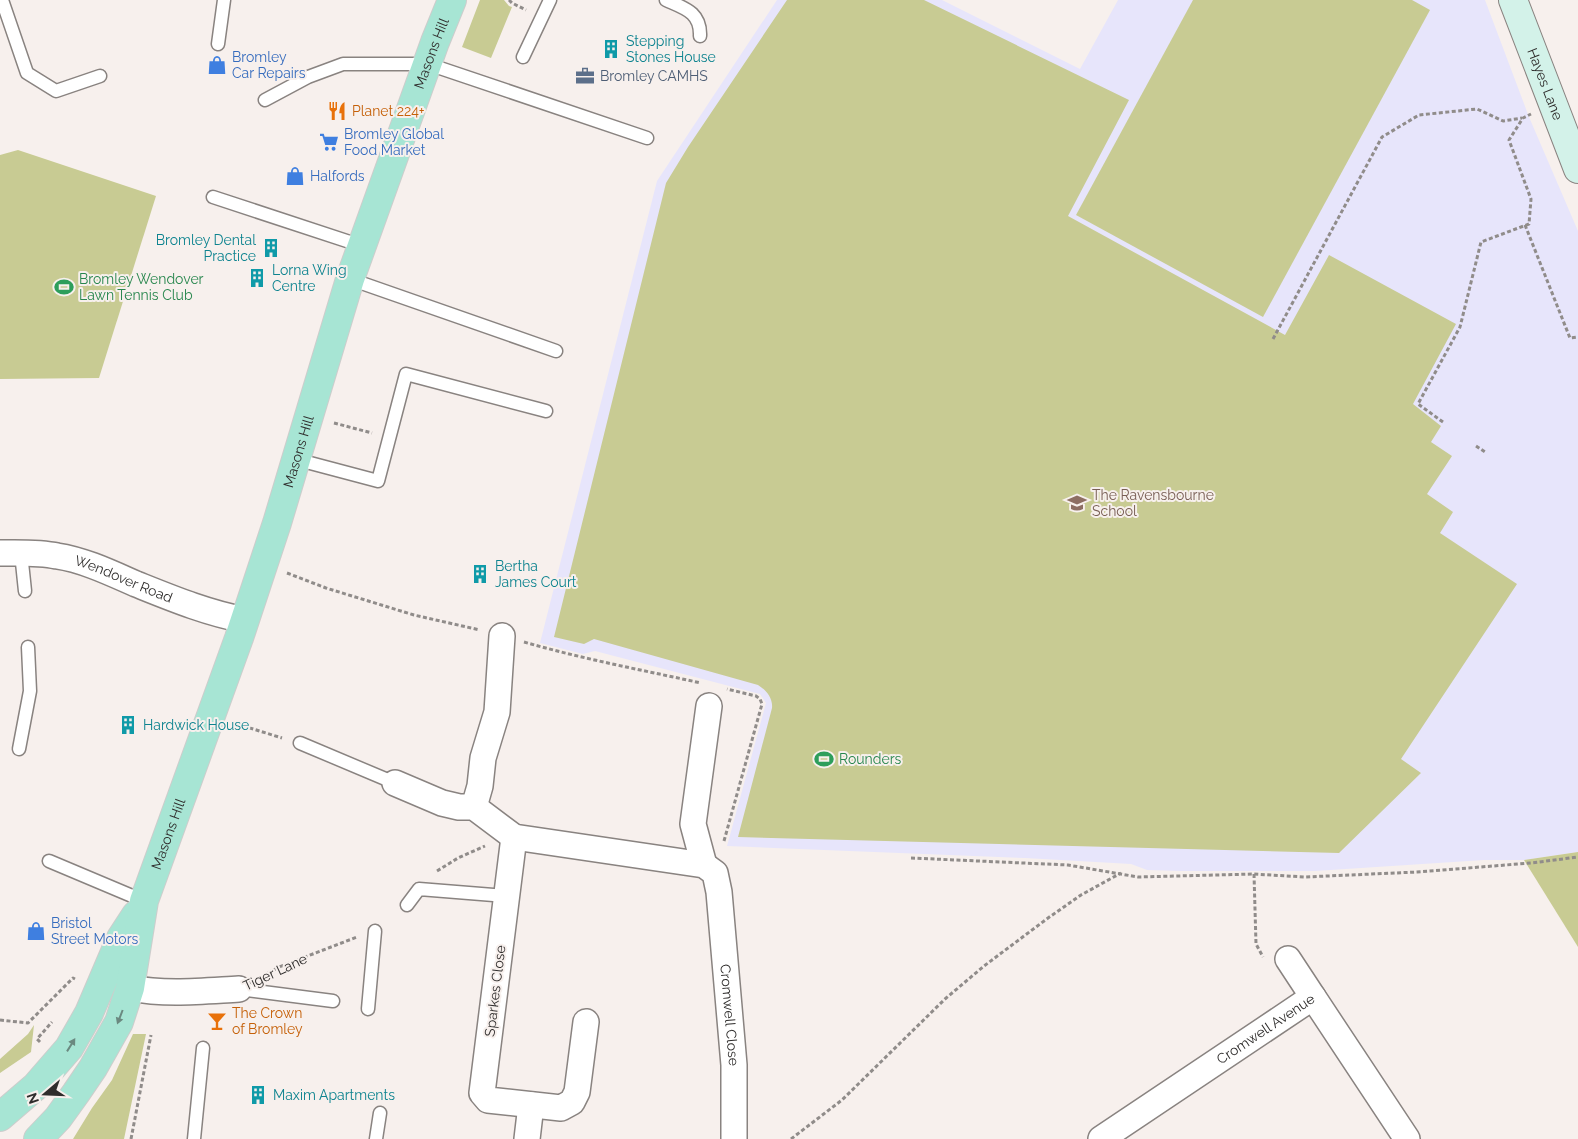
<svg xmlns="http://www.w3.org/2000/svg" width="1578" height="1139" font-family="Raleway,sans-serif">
  <rect width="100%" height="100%" fill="#f7f0ed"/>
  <!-- education -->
  <polygon fill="#e7e5fb" points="777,0 942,0 1080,69 1118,0 1485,0 1529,117 1578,231 1578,852 1524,860 1484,860 1315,871 1180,871 1147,870 1131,864 1025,858 727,846 766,703 760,694 595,651 583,654 540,643 657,181"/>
  <!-- green -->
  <g fill="#c8cb93">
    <polygon points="480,0 504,0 509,6 512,7 491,58 462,47"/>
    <path d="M787 0H924L1129 100 1068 216 1285 335 1329 255 1456 324 1413 404 1441 426 1431 442 1452 456 1427 494 1453 512 1440 533 1517 584 1401 759 1421 773 1339 853 738 837 772 708C773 698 766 690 758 685L594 639 584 644 554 637 666 183 688 147Z"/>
    <polygon points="1193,0 1412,0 1430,10 1263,317 1076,215"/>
    <polygon points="18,150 156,196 99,378 0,379 0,155"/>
    <polygon points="1578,852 1578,947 1524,860"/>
    <polygon points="34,1025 31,1052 0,1073 0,1059 28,1034"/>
    <polygon points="133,1034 146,1034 124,1139 73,1139 92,1108 112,1080"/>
  </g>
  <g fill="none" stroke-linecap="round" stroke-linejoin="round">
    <!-- service casing -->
    <g stroke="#898380" stroke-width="15">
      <g id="service">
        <polyline points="2,0 27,73 56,91 100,76"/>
        <path d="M666 0C684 8 701 12 700 36"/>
        <polyline points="218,44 224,0"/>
        <polyline points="523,57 550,0"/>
        <polyline points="265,100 308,77 343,64 428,64 647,138"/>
        <polyline points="213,197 362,246"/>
        <polyline points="350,279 556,351"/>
        <polyline points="295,459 378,481 406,374 546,411"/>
        <polyline points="21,553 25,591"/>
        <polyline points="300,743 395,783"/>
        <polyline points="19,749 30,691 28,647"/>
        <polyline points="49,861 144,901"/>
        <polyline points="407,905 419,889 506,896"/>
        <polyline points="239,989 333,1001"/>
        <polyline points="368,1009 375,931"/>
        <polyline points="194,1139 203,1048"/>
        <polyline points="376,1139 380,1113"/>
      </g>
    </g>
    <!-- minor casing -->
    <g stroke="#898380" stroke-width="28">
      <g id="minor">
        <path id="s1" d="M0 553C19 553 39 552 57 556 84 560 111 573 136 584 171 598 207 613 245 620"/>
        <path id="s2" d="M395 783 442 803 459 807H474L514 837 704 865 715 873 719 892 734 1065V1139"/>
        <polyline points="474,807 480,786 483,758 497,712 502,636"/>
        <polyline points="514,837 482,1093 488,1100 561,1108 572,1102 577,1092 586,1022"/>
        <polyline points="704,865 693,824 709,706"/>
        <polyline points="1288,959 1313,997"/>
        <path d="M130 988C166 995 203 991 239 989"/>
        <polyline points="527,1139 531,1105"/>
        <path id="s3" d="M1101 1139 1313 997 1407 1139"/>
      </g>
    </g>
    <!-- secondary casing -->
    <g stroke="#898380" stroke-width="30">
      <g id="secondary">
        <path id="s4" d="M1513 0 1578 169"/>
      </g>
    </g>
    <!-- primary casing -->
    <g stroke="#cdcdcc" stroke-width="30">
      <g id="primary">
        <polyline points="0,1117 36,1086 69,1048 89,1013 121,938 136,915"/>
        <path id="s5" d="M38 1139 58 1118 76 1093 93 1068 119 1022 130 988 144 901 239 638 277 523 350 279 435 42 452 0"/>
      </g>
    </g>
    <!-- path -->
    <g stroke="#908c8a" stroke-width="3" stroke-dasharray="4 2.5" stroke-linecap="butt">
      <polyline points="509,0 512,3 526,10"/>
      <polyline points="1525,225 1570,338 1578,337"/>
      <polyline points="1273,339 1382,137 1419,115 1477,109 1503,121 1522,118"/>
      <polyline points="1443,422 1418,404 1460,327 1481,242 1529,224 1531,199 1509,140 1523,118 1531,114"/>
      <polyline points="334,423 372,433"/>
      <polyline points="1476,446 1485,452"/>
      <polyline points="287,573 326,588 414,615 480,630"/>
      <path d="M524 642C583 659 642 670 701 683"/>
      <polyline points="237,724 282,738"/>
      <polyline points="724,841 762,704 760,699 756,696 727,689"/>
      <polyline points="911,858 1068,865 1138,877 1254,874 1305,877 1417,872 1531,863 1578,857"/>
      <polyline points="437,871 458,858 485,846"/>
      <polyline points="1254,874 1256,944 1263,957"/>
      <polyline points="268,973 279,967 357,937"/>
      <polyline points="0,1020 28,1023 73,978 75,979"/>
      <polyline points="40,1042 37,1039 52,1022"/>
      <polyline points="131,1139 151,1035"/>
      <polyline points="791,1139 842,1100 945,999 984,966 1048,918 1081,895 1121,873"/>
    </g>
    <!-- service -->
    <use href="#service" stroke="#fff" stroke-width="12"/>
    <!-- minor -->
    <use href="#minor" stroke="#fff" stroke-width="25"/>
    <!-- secondary -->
    <use href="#secondary" stroke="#d3f2e9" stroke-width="28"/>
    <!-- primary -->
    <use href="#primary" stroke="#a7e5d4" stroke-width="28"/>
  </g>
  <!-- one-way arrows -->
  <defs><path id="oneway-solid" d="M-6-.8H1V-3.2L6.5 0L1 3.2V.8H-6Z" transform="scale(1.25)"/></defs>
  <g fill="#6b8980">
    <use href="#oneway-solid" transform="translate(120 1017) rotate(111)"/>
    <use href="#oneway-solid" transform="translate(71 1045) rotate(-58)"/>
  </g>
  <!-- icons -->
  <defs>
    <g id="building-bare" transform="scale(1.5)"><path d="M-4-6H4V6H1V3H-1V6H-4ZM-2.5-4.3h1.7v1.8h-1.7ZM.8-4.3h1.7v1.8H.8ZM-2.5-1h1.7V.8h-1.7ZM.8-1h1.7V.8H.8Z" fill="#0f9aa8" stroke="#f7f0ed" stroke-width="2.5" paint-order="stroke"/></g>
    <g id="shop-bare" transform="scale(1.5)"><path d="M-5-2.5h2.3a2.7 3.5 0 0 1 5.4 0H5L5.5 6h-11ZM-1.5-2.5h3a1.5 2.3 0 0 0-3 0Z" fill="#3f7fe0" stroke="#f7f0ed" stroke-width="2.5" paint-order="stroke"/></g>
    <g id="office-bare" transform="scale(1.5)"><path d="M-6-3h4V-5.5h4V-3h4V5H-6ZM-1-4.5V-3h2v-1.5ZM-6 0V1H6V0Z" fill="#5c6f8a" stroke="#f7f0ed" stroke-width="2.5" paint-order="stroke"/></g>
    <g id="restaurant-bare" transform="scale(1.5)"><path d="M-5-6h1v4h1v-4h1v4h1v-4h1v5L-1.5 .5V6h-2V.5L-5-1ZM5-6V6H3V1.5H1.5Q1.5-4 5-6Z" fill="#e8710a" stroke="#f7f0ed" stroke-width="2.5" paint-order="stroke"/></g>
    <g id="supermarket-bare" transform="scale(1.5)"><path d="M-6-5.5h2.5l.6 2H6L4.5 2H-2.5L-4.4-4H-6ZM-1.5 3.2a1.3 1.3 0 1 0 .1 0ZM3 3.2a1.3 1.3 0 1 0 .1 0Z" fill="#3f7fe0" stroke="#f7f0ed" stroke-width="2.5" paint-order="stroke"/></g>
    <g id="stadium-bare" transform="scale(1.5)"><path d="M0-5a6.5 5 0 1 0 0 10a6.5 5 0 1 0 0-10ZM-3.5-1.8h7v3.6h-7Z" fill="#2e9e5b" stroke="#f7f0ed" stroke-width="2.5" paint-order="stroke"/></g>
    <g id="school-bare" transform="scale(1.5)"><path d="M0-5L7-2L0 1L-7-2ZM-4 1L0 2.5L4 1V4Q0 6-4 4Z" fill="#8d6e63" stroke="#f7f0ed" stroke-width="2.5" paint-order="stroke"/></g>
    <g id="bar-bare" transform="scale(1.5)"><path d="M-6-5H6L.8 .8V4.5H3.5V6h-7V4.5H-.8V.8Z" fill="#e8710a" stroke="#f7f0ed" stroke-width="2.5" paint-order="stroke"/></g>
  </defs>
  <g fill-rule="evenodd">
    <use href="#building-bare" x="611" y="49"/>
    <use href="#shop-bare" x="217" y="65"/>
    <use href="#office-bare" x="585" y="76"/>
    <use href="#restaurant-bare" x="337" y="111"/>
    <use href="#supermarket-bare" x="329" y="142"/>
    <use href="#shop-bare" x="295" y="176"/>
    <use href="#building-bare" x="271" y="248"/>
    <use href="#building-bare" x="257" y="278"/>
    <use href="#stadium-bare" x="64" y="287"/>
    <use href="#school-bare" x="1077" y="503"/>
    <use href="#building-bare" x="480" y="574"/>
    <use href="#building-bare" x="128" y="725"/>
    <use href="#stadium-bare" x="824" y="759"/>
    <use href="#shop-bare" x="36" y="931"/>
    <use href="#bar-bare" x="217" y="1021"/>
    <use href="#building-bare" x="258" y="1095"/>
  </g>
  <g text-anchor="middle" stroke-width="4" stroke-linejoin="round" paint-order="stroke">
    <!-- culture labels -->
    <g font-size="14" fill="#0d838f" stroke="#f7f0ed" text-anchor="start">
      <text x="626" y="46">Stepping<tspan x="626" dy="16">Stones House</tspan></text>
      <text x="256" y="245" text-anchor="end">Bromley Dental<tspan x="256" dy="16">Practice</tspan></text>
      <text x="272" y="275">Lorna Wing<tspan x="272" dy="16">Centre</tspan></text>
      <text x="495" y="571">Bertha<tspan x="495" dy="16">James Court</tspan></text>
      <text x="143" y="730">Hardwick House</text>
      <text x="273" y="1100">Maxim Apartments</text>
    </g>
    <!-- street labels -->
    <g font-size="14" fill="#2f2d2c" stroke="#f7f0ed">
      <text dy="5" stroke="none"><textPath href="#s5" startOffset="1162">Masons Hill</textPath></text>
      <text dy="5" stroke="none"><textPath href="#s4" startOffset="90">Hayes Lane</textPath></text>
      <text dy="5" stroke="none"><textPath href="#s5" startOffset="742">Masons Hill</textPath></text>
      <text dy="5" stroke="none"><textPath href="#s1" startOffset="128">Wendover Road</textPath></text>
      <text dy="5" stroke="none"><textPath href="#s5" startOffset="338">Masons Hill</textPath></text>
      <text transform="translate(275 972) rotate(-25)" y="5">Tiger Lane</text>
      <text transform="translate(495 991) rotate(-83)" y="5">Sparkes Close</text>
      <text dy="5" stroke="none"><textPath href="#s2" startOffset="482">Cromwell Close</textPath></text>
      <text dy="5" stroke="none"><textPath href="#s3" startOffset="198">Cromwell Avenue</textPath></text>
    </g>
    <!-- shop labels -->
    <g font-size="14" fill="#366cbe" stroke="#f7f0ed" text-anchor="start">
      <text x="232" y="62">Bromley<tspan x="232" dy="16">Car Repairs</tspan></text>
      <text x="344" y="139">Bromley Global<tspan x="344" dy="16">Food Market</tspan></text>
      <text x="310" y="181">Halfords</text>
      <text x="51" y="928">Bristol<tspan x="51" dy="16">Street Motors</tspan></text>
    </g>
    <!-- service labels -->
    <g font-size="14" fill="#4e5e75" stroke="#f7f0ed" text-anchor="start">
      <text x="600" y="81">Bromley CAMHS</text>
    </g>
    <!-- food labels -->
    <g font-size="14" fill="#c56008" stroke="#f7f0ed" text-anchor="start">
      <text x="352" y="116">Planet 224+</text>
      <text x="232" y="1018">The Crown<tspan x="232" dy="16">of Bromley</tspan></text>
    </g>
    <!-- leisure labels -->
    <g font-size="14" fill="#27864d" stroke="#f7f0ed" text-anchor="start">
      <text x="79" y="284">Bromley Wendover<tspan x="79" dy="16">Lawn Tennis Club</tspan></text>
      <text x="839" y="764">Rounders</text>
    </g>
    <!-- education labels -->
    <g font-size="14" fill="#785e54" stroke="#f7f0ed" text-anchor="start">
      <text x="1092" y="500">The Ravensbourne<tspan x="1092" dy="16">School</tspan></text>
    </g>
  </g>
  <!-- north arrow -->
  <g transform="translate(45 1094) rotate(251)" stroke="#f7f0ed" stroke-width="4" paint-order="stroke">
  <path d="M0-4L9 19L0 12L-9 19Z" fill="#2f2d2c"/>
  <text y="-8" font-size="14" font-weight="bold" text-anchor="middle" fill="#2f2d2c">N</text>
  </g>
</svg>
